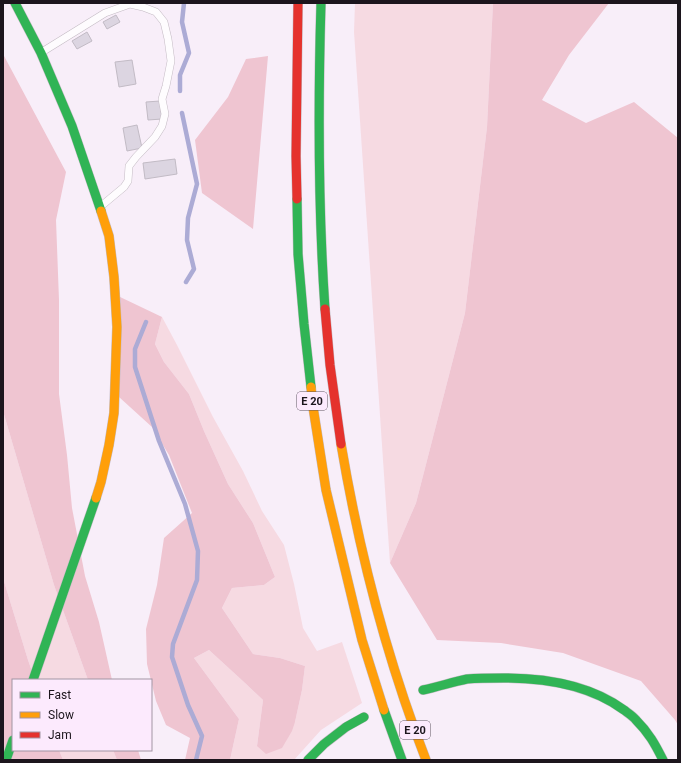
<svg xmlns="http://www.w3.org/2000/svg" width="681" height="763" font-family="Roboto,sans-serif">
  <rect width="100%" height="100%" fill="#f8eef9"/>
  <!-- green -->
  <g fill="#f6dae2">
    <polygon points="355,3 493,3 487,127 465,313 416,503 390,563 354,32"/>
    <polygon points="162,317 177,345 213,417 243,471 262,511 284,545 294,584 303,628 317,651 342,642 362,703 321,730 294,760 230,760 239,719 194,658 209,650 245,683 263,700 257,746 295,722 302,690 305,666 280,658 253,654 222,608 232,588 264,585 275,577 253,523 228,484 204,431 189,394 164,362 155,344"/>
    <polygon points="3,411 54,585 88,680 35,680 28,660 3,578"/>
    <polygon points="59,750 113,750 117,760 63,760"/>
  </g>
  <!-- forest -->
  <g fill="#efc5d1">
    <polygon points="493,3 609,3 569,55 542,100 586,123 634,102 678,138 678,725 675,720 641,681 563,653 501,643 437,640 390,563 416,503 465,313 487,127"/>
    <polygon points="3,54 66,172 56,220 59,300 59,394 67,455 72,508 85,576 99,622 112,680 88,680 54,585 3,411"/>
    <polygon points="268,56 253,229 202,193 195,140 228,97 246,59"/>
    <polygon points="118,296 162,317 155,344 164,362 189,394 204,431 228,484 253,523 275,577 264,585 232,588 222,608 253,654 280,658 305,666 302,690 295,722 292,731 282,748 266,754 257,746 263,700 245,683 209,650 194,658 239,719 230,760 185,760 190,738 166,725 156,701 147,664 146,629 157,585 164,538 192,513 169,455 152,427 119,397"/>
    <polygon points="3,578 28,660 35,680 13,680 13,750 59,750 63,760 3,760"/>
    <polygon points="113,750 138,750 141,760 117,760"/>
  </g>
  <g fill="none" stroke-linecap="round" stroke-linejoin="round">
    <!-- stream -->
    <g stroke="#acabd5" stroke-width="4.5">
      <polyline points="180,91 180,75 189,53 182,22 184,3"/>
      <polyline points="182,113 197,184 188,218 187,240 194,269 186,282"/>
      <polyline points="146,322 135,349 135,367 159,441 185,504 198,551 197,580 173,644 172,657 188,705 202,736 196,760"/>
    </g>
  </g>
  <!-- building -->
  <g fill="#dcd5e1" stroke="#c2bbc5">
    <polygon points="116,15 120,22 107,29 103,22"/>
    <polygon points="87,32 92,41 77,49 72,41"/>
    <polygon points="132,60 136,84 119,87 115,62"/>
    <polygon points="160,101 162,119 148,120 146,102"/>
    <polygon points="137,125 142,148 127,151 123,128"/>
    <polygon points="175,159 177,174 145,179 143,163"/>
  </g>
  <g fill="none" stroke-linecap="round" stroke-linejoin="round">
    <!-- lane casing -->
    <g stroke="#c4bbc4" stroke-width="8">
      <polyline id="lane" points="42,52 105,13 130,4 143,7 156,12 164,22 168,39 171,61 166,86 162,99 165,114 162,126 155,137 136,157 129,166 128,181 124,187 100,207"/>
    </g>
    <!-- fast casing -->
    <g stroke="#c4bbc4" stroke-width="10">
      <g id="fast">
        <polyline points="15,3 41,53 72,126 101,211"/>
        <path d="M321 3C318 105 318 207 325 309"/>
        <polyline points="297,199 298,254 304,324 311,387"/>
        <polyline points="33,680 96,498"/>
        <path d="M423 690C438 687 452 682 467 679 479 678 491 678 504 678 545 678 590 685 624 710 628 713 633 716 636 720 649 733 655 744 663 760"/>
        <polyline points="384,710 402,760"/>
        <polyline points="6,760 13,740"/>
        <polyline points="308,760 324,744 346,727 364,717"/>
      </g>
    </g>
    <!-- slow casing -->
    <g stroke="#c4bbc4" stroke-width="10">
      <g id="slow">
        <polyline points="311,387 313,407 326,490 362,640 384,710"/>
        <path d="M341 444C359 551 387 659 426 760"/>
        <polyline points="96,498 101,482 109,445 114,413 117,327 114,277 109,236 101,211"/>
      </g>
    </g>
    <!-- jam casing -->
    <g stroke="#c4bbc4" stroke-width="10">
      <g id="jam">
        <polyline points="297,199 296,156 298,3"/>
        <polyline points="325,309 330,365 341,444"/>
      </g>
    </g>
    <!-- lane -->
    <use href="#lane" stroke="#fefcfe" stroke-width="7"/>
    <!-- fast -->
    <use href="#fast" stroke="#30b455" stroke-width="9"/>
    <!-- slow -->
    <use href="#slow" stroke="#ff9f0a" stroke-width="9"/>
    <!-- jam -->
    <use href="#jam" stroke="#e5322d" stroke-width="9"/>
  </g>
  <g text-anchor="middle" stroke-width="3.5" stroke-linejoin="round" paint-order="stroke">
    <!-- shield labels -->
    <g fill="#fceafd" stroke="#5f5560" stroke-width="1">
      <rect x="297" y="392" width="30" height="18" rx="3"/>
      <rect x="400" y="721" width="30" height="18" rx="3"/>
    </g>
    <g font-size="11" font-weight="bold" fill="#1c151d">
      <text x="312" y="405">E 20</text>
      <text x="415" y="734">E 20</text>
    </g>
  </g>
  <!-- border -->
  <rect width="681" height="763" fill="none" stroke="#1c151d" stroke-width="8"/>
  <!-- legend -->
  <rect x="12" y="679" width="140" height="72" fill="#fceafd" stroke="#a295a3"/>
  <rect x="20" y="692" width="20" height="6" fill="#30b455" stroke="#a295a3"/>
  <text x="48" y="699" font-size="12" fill="#1c151d">Fast</text>
  <rect x="20" y="712" width="20" height="6" fill="#ff9f0a" stroke="#a295a3"/>
  <text x="48" y="719" font-size="12" fill="#1c151d">Slow</text>
  <rect x="20" y="732" width="20" height="6" fill="#e5322d" stroke="#a295a3"/>
  <text x="48" y="739" font-size="12" fill="#1c151d">Jam</text>
</svg>
